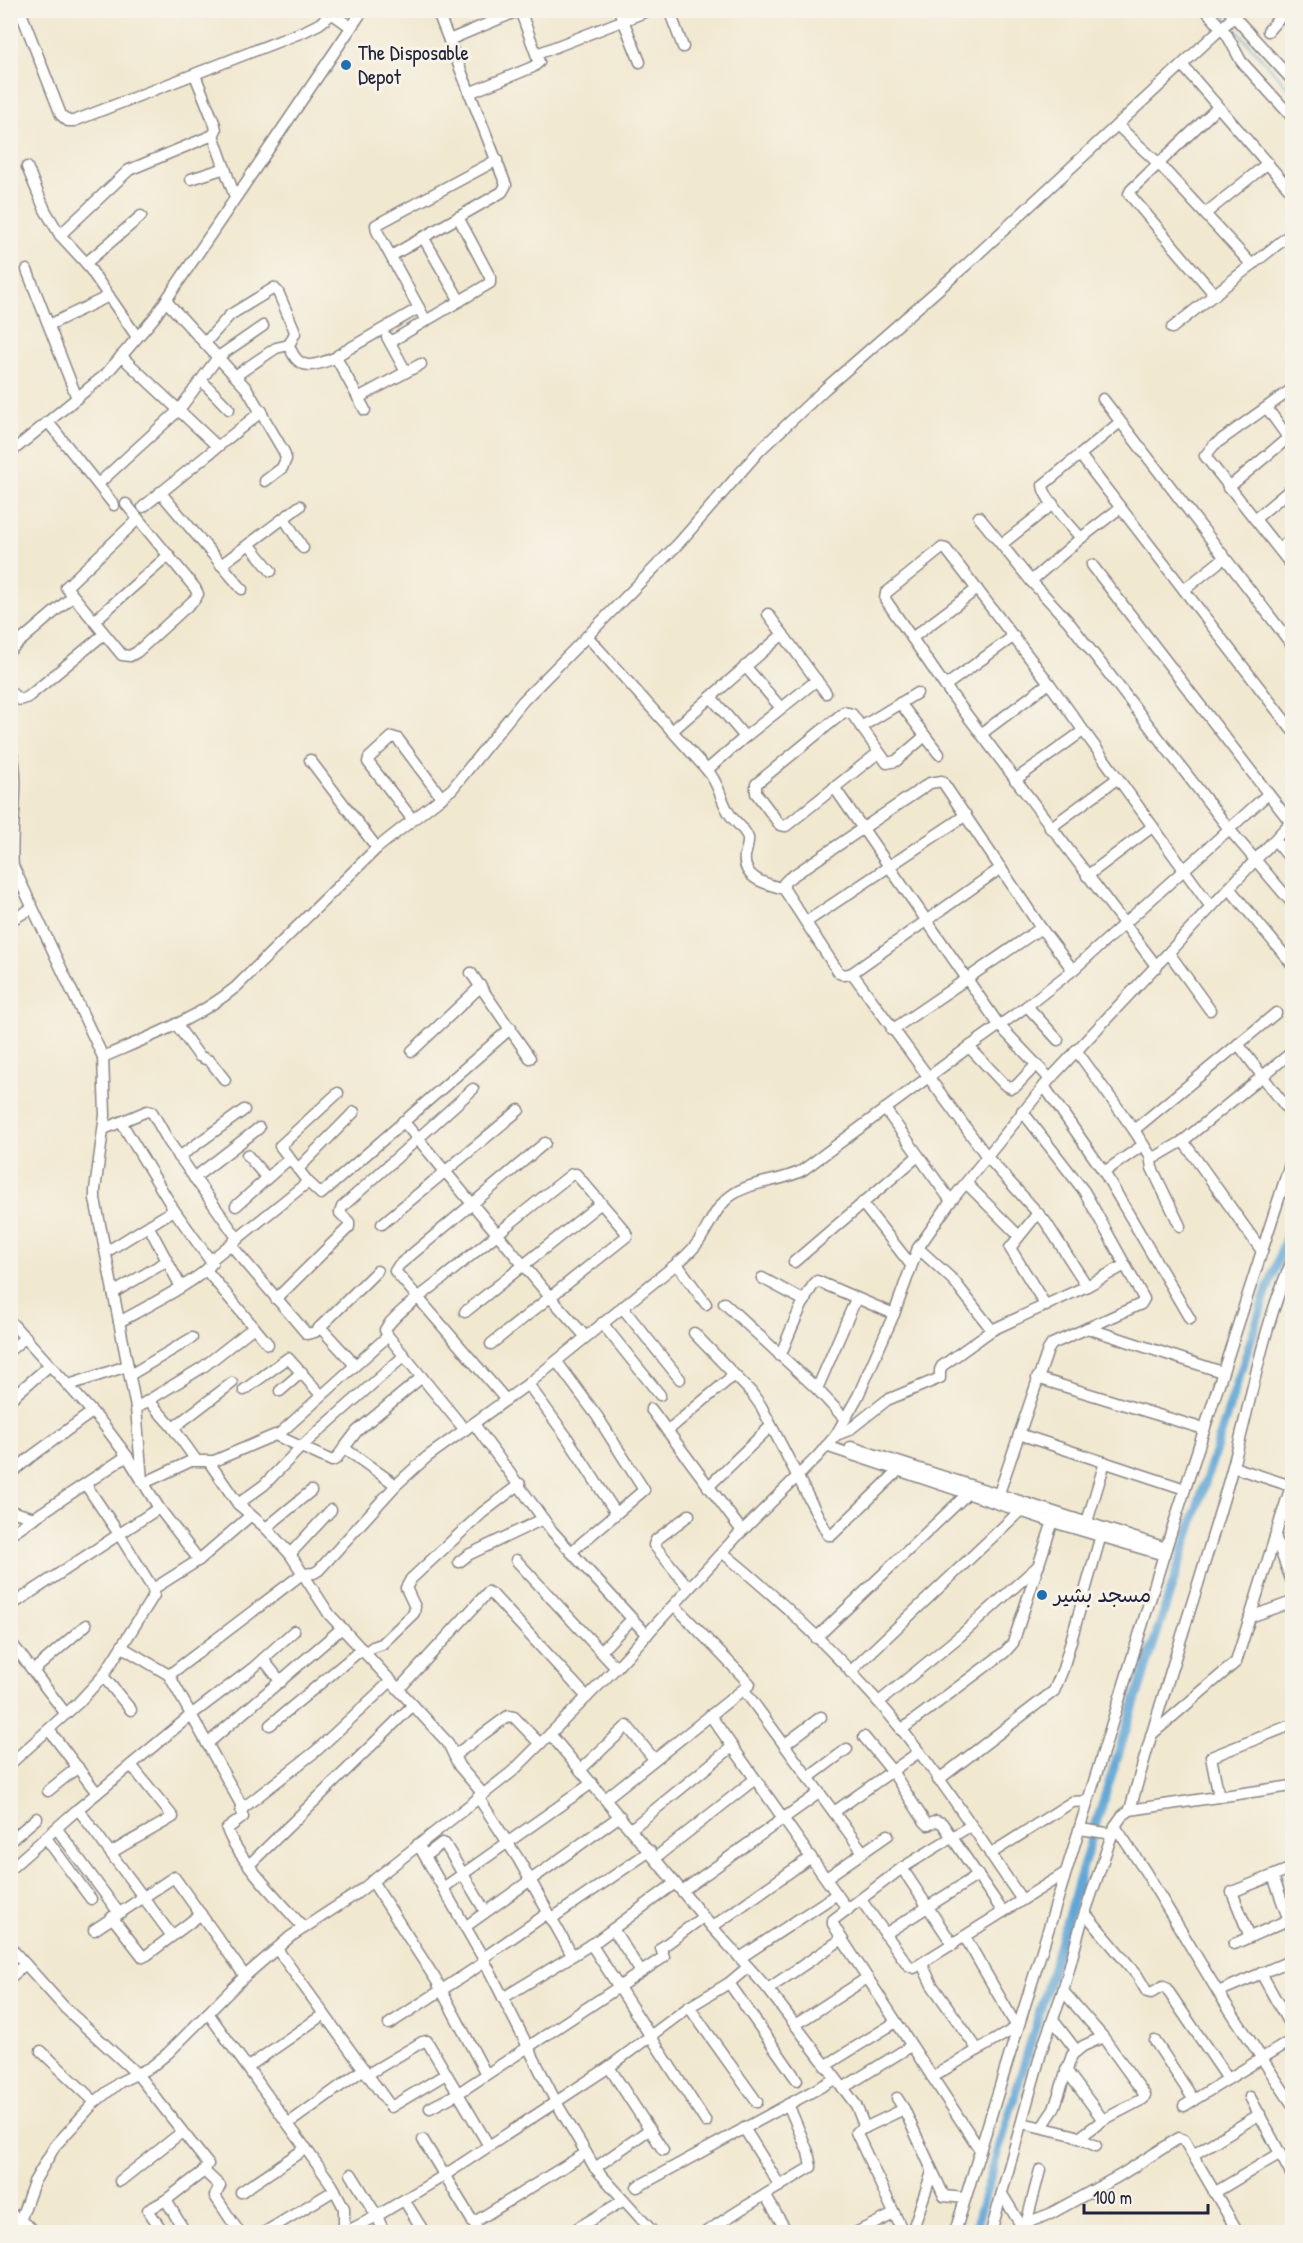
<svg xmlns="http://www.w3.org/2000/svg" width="1303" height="2243" font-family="'Patrick Hand','Playpen Sans Arabic',sans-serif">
  <rect width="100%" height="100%" fill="#f7f3e8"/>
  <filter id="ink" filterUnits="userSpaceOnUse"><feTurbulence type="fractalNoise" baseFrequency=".0167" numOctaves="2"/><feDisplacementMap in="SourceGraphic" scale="12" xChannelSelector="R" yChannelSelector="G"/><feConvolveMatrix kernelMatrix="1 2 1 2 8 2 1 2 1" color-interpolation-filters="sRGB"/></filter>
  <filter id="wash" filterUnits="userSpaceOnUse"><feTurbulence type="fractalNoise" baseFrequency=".008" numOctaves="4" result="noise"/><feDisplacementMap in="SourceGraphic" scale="24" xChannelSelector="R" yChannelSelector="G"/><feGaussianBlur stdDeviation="1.35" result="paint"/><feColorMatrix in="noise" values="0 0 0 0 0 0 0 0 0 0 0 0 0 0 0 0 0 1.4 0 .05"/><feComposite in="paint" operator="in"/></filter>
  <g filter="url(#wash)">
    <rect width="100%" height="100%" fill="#f1e8d0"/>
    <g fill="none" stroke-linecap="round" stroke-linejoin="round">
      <!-- stream -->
      <g stroke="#60a6d6" stroke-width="2">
        <polyline points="1218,10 1226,19"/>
        <polyline points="1230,23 1292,92"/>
      </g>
      <!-- canal -->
      <polyline stroke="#60a6d6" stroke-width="9" points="974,2232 1093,1833 1264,1299 1292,1221"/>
    </g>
  </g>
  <g filter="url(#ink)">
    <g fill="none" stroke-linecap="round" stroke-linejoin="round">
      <!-- minor casing -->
      <g stroke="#8a8586" stroke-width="13">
        <g id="minor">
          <polyline points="20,10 61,115 68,121 74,121 305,31 319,24 332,14"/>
          <polyline points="327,10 351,27"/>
          <polyline points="619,10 640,62"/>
          <polyline points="669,10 683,47"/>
          <polyline points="1206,10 1227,35 1241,61 1292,117"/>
          <polyline points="1228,10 1292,80"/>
          <polyline points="1283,14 1292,25"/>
          <polyline points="1268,31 1286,10"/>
          <polyline points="449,40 520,10"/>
          <polyline points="537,54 650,10"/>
          <polyline points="1183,66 1292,192"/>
          <polyline points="195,75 215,125 216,130 213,135"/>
          <polyline points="469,93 533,67 539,62 520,10"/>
          <polyline points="1117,125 1158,163 1252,265"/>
          <polyline points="27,167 45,210 60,235 86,263 137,337"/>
          <polyline points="191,179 225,168"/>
          <polyline points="1206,213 1268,163"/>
          <polyline points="60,235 129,170 213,135 235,197"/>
          <polyline points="423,237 460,301"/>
          <polyline points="391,256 502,192 506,185 437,10"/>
          <polyline points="86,263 141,216"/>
          <polyline points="27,270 77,398"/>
          <polyline points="1215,295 1129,194 1131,190 1218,107"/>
          <polyline points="166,301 247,389 284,452 286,459 282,468 265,481"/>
          <polyline points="426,321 377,231 376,225 497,160"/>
          <polyline points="49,325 109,296"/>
          <polyline points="1172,328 1292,233"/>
          <polyline points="387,337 406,372"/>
          <polyline points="390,342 490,283 490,277 458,217"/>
          <path d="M205 343 230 315 274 288 278 292 294 329 295 333 289 345C298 373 315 366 337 357"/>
          <polyline points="121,356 217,446"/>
          <polyline points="235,376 276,348 289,345"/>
          <polyline points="202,381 229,409"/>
          <polyline points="1292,389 1214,445 1205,456 1292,566"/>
          <polyline points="358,398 421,364"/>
          <polyline points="1103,399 1292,645"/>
          <polyline points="1267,408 1292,443"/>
          <polyline points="365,410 338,361 338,355 419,308"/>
          <polyline points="48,422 114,505"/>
          <polyline points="10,453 106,374 154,318 363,10"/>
          <polyline points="1080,455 1292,730"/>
          <polyline points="98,484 179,410 218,357 263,326"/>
          <polyline points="1228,488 1288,438"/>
          <polyline points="160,492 242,589"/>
          <polyline points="126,504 195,588 198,594 195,599 137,652 130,656 122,655 66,587 138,519"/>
          <polyline points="143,507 262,411"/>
          <polyline points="1120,508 1081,538 1031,581 1068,621 1229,829 1292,903"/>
          <polyline points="979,517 1031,581"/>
          <polyline points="284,518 303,548"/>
          <polyline points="1255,519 1292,488"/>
          <path d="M1081 538C1072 527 1043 498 1043 485L1119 423"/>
          <polyline points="249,544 271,571"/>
          <polyline points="1002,544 1053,504"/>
          <polyline points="1279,549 1292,538"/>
          <polyline points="221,565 300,506"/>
          <polyline points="1092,565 1291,823"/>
          <polyline points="1184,590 1224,558"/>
          <polyline points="768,614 826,693"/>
          <polyline points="94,621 169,555"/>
          <polyline points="587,636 707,770"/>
          <polyline points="912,638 977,589"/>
          <polyline points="10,650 73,596"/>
          <polyline points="745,666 781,708"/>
          <path d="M817 680 745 737 707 770C720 784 720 801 731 816 736 823 745 829 748 838 749 844 746 850 745 856 742 879 767 884 784 889L839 973 845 975 852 973 1001 868"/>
          <polyline points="945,686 1014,636"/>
          <polyline points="10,692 20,700 28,697 104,634"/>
          <polyline points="711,697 745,737"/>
          <polyline points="900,703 939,754"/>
          <polyline points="861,727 917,693"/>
          <polyline points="672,731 783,634"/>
          <polyline points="981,734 1049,683"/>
          <path d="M10 748C22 777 9 832 13 866L103 1057 105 1115 95 1190V1199L136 1408 142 1481"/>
          <polyline points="878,753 786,826 780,825 756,793 756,784 844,712 852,714 887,763 896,761 925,736"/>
          <polyline points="310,760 377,848"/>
          <polyline points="1015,780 1083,731"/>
          <polyline points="834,787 999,1025 1050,1079"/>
          <polyline points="413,820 368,762 369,758 392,737 398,739 442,798"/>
          <polyline points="1050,828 1118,778"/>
          <polyline points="1275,840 1292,861"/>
          <polyline points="1087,876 1152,827"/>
          <polyline points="1229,888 1292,964"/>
          <polyline points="784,889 784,883 788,879 930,783 942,781 1041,928 1073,970"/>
          <polyline points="10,921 32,908"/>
          <polyline points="806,922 966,815"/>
          <polyline points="1169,953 1210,1010"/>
          <polyline points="1157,967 945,686 885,599 886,593 942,548 946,549 1049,683 1211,907"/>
          <polyline points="471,973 530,1058"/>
          <polyline points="852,973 988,1158 1045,1221 1087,1286"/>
          <polyline points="1027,1006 1058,1040"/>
          <polyline points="176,1024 199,1056 210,1061 225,1080"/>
          <polyline points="892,1030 1041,928"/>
          <polyline points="1238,1044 1292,1115"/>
          <polyline points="969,1047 1004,1084 1011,1088 1016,1086 1036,1065"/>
          <polyline points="1076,1050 1134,1130 1150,1155 1154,1158 1183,1141 1292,1052"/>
          <polyline points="412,1051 481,986"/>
          <path d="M103 1057C149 1037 197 1019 236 987L377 848 452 789 523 701 679 543 760 450 827 387 965 266 1241 10"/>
          <polyline points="1044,1086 1104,1172 1190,1319"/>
          <polyline points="338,1093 280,1146 308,1182 321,1194 511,1028"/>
          <polyline points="885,1109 951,1201"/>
          <polyline points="403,1121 550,1297 585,1336"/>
          <polyline points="104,1129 147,1111 152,1112 169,1142 238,1239"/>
          <polyline points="1134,1130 1276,1013"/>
          <polyline points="1183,1141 1262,1251"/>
          <polyline points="247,1155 267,1178"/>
          <polyline points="1150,1155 1152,1168 1180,1226"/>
          <polyline points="179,1157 244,1110"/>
          <polyline points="298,1169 354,1112"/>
          <polyline points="1104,1172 1143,1145"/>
          <polyline points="194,1178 259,1128"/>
          <polyline points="967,1184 1018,1235"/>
          <polyline points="862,1203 911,1265"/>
          <polyline points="236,1206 289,1159"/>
          <polyline points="1038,1213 1010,1248 1046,1306"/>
          <polyline points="382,1224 519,1110"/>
          <polyline points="149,1227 181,1287"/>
          <polyline points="231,1245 307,1334 315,1332 377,1271"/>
          <polyline points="918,1248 954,1281 992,1330"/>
          <polyline points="106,1252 174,1210"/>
          <polyline points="211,1260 308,1182"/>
          <polyline points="794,1262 918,1156"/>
          <polyline points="677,1264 706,1304"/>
          <polyline points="206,1270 268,1344"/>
          <polyline points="762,1278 805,1301"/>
          <polyline points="113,1293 167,1261"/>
          <polyline points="276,1299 349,1227 349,1222 340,1213 342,1207 473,1089"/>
          <polyline points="724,1303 817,1389 845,1419"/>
          <polyline points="622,1307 680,1379"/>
          <polyline points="465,1312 601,1203"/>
          <polyline points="10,1321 103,1424 127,1456 159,1508 199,1560"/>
          <path d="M119 1322C137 1312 204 1278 212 1263L174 1210 121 1122"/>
          <polyline points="602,1323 660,1395"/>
          <polyline points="320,1327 355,1365"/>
          <polyline points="1087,1328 1222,1372"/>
          <polyline points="694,1333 751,1392 761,1406 828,1535 832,1535 899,1470"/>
          <polyline points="10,1350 26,1337"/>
          <path d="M780 1356C787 1340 806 1290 817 1281L894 1314"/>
          <polyline points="557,1362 597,1416 644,1490 571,1552"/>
          <polyline points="130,1375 192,1338"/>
          <polyline points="1037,1378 1204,1429"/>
          <polyline points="528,1384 566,1436 616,1513"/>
          <polyline points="69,1385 127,1366"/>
          <polyline points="817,1389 856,1299"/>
          <polyline points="244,1390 288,1358 321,1395"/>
          <polyline points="280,1391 302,1372"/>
          <polyline points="14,1396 50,1365"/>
          <polyline points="506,1400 395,1271 399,1265 545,1143"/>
          <polyline points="150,1402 173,1428 196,1460"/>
          <polyline points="136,1408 203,1367 254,1327"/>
          <polyline points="651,1409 742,1531"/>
          <polyline points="474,1424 552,1531 647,1635"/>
          <polyline points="173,1428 232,1383"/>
          <path d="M465 1430 388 1336 385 1330C394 1314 421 1296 436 1284 481 1247 526 1210 572 1174H576L625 1231 627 1236 491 1344"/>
          <polyline points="667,1431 734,1375"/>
          <polyline points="1019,1434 1185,1489"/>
          <polyline points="278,1435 388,1336"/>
          <polyline points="836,1435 849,1430 887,1400 940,1378 940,1370 942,1366 992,1330 1087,1286 1125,1265"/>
          <polyline points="826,1446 1053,1522 1164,1555"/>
          <polyline points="851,1447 1166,1548"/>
          <polyline points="344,1448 357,1431 422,1377"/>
          <polyline points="209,1462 238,1504 266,1528 290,1554 329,1614 448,1743 459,1766 483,1794"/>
          <polyline points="10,1474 32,1456 92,1412"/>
          <path d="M144 1483 191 1461H214L275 1435 332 1461 336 1459 344 1448 396 1485 427 1457 528 1384 680 1261C687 1255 694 1248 699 1241 710 1225 716 1206 732 1195 753 1180 780 1183 803 1170L969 1047 1027 1006 1073 970 1268 794"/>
          <polyline points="708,1487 771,1426"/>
          <polyline points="996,1502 1048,1350 1052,1344 1141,1304 1144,1299 1084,1191 1022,1111"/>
          <polyline points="238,1504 264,1485 302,1446 404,1356"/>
          <polyline points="10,1511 35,1518"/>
          <polyline points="1087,1522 1105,1462"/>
          <polyline points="266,1528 311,1491"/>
          <polyline points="10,1534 127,1456"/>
          <polyline points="1275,1536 1292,1582"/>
          <path d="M722 1552C776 1596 827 1644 874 1697 930 1759 975 1832 1022 1900"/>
          <polyline points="290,1554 331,1510"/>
          <polyline points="516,1560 616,1668"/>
          <polyline points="459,1562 468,1555 543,1519"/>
          <polyline points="689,1588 654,1545 656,1540 689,1515"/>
          <polyline points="153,1589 199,1560 250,1516"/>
          <polyline points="10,1606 159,1508"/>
          <polyline points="1250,1617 1292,1602"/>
          <polyline points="816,1638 968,1493 970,1487"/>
          <polyline points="10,1641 66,1714"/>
          <polyline points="122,1647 169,1675 302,1574 314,1573 319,1570 396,1485"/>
          <polyline points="601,1651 632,1619"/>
          <polyline points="365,1653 373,1647 382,1644 414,1613 415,1607 406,1588 411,1579 482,1513 520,1484"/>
          <polyline points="263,1659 281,1682"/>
          <polyline points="33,1671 86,1625"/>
          <polyline points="850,1672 1021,1510 1023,1505"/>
          <polyline points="169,1675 243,1808 316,1751 391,1681"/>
          <polyline points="103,1676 131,1710"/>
          <polyline points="399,1689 488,1592 493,1595 587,1697"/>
          <polyline points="744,1690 863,1852"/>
          <polyline points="879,1702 960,1636 1039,1565"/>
          <polyline points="710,1715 848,1910"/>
          <polyline points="270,1725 362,1649"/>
          <polyline points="49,1730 97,1793"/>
          <polyline points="901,1730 1005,1652 1013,1643 1055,1515"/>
          <polyline points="550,1734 712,1927 768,1989 856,2105 865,2128"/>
          <polyline points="1151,1735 1236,1662 1291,1486 1233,1467"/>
          <polyline points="864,1737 892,1771 925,1822 928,1825 936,1821 942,1823 1003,1912"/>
          <polyline points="207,1744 342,1628"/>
          <polyline points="784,1745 821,1717"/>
          <polyline points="455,1755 508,1716 514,1717 540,1744"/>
          <polyline points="10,1764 78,1703 103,1676 154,1595 153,1589 119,1534 86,1485"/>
          <polyline points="580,1770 627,1726 654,1759"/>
          <polyline points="808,1778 847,1749"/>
          <polyline points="938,1780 1054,1691 1063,1669 1101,1535"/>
          <polyline points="48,1791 78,1767"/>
          <polyline points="478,1797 519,1860 572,1955"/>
          <polyline points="1219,1797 1211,1757 1291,1725"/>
          <polyline points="605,1799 750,1684 674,1605"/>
          <path d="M243 1808 241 1811 243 1817 227 1829C236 1857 283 1905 304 1928"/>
          <polyline points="78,1809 172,1936"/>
          <path d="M1130 1810C1161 1695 1201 1582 1233 1466 1252 1398 1263 1325 1292 1261"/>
          <polyline points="834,1812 919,1752"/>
          <polyline points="1115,1826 1145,1871 1218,1992 1292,2104"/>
          <polyline points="57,1829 119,1913"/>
          <polyline points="631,1829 732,1747"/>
          <polyline points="1080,1829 1113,1834"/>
          <polyline points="46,1838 91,1899"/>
          <polyline points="10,1841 37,1818"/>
          <polyline points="418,1844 483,1958 556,2102 595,2168 653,2232"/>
          <path d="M111 1853C131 1840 152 1830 173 1817L131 1765"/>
          <polyline points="990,1854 1072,1802 1087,1801"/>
          <polyline points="425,1856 442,1843 445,1844 485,1911"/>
          <polyline points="655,1858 755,1779"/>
          <polyline points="249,1865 413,1705"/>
          <polyline points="902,1868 953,1945"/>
          <polyline points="10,1869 78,1809 191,1715 253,1668 294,1631"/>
          <polyline points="1273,1876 1292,1929"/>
          <polyline points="826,1878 888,1835"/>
          <polyline points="372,1881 436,1980 486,2074"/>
          <polyline points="443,1888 592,1783"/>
          <polyline points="682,1891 819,1793"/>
          <polyline points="861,1900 908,1965 914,1968 1065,1873"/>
          <polyline points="1085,1913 1137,1975 1147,1992 1151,1993 1163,1986 1166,1988 1228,2079"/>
          <polyline points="112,1917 143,1957 147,1955 201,1914"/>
          <polyline points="551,1919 650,1851"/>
          <polyline points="465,1927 620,1816"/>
          <polyline points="712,1927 811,1857"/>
          <polyline points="613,1929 641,1972"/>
          <polyline points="94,1930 174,1877 245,1976"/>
          <polyline points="885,1934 978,1875"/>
          <polyline points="1250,1937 1232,1892 1292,1868"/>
          <polyline points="842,1939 833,1924 833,1920 902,1868 970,1826"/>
          <polyline points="591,1944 706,2122"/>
          <polyline points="1234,1944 1290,1919"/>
          <polyline points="10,1947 65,2008 137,2074 208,2164 204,2171 220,2186 215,2196 239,2232"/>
          <polyline points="277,1949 391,2107 446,2074"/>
          <polyline points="483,1958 548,1913"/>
          <polyline points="740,1958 837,1894"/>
          <polyline points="922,1964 932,1985 978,2050"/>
          <polyline points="1261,1973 1292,2029"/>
          <polyline points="10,1978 25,1964"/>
          <polyline points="729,1983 797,2080"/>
          <polyline points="768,1989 842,1939 980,2150"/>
          <polyline points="1063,1991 1103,2037 1145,2095 1143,2099 1103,2120 1079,2138"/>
          <polyline points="1218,1992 1292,1960"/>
          <polyline points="503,1998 598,1940 675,1883"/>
          <polyline points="689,2007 757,2102"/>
          <polyline points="208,2013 332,2185 344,2208 344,2232"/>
          <polyline points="1053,2020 1076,2050"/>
          <polyline points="389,2024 485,1962"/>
          <polyline points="795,2025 867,1978"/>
          <polyline points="1155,2041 1194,2100"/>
          <polyline points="41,2051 95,2102"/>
          <polyline points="825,2066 896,2022"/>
          <polyline points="248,2067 324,2014"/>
          <polyline points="609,2067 663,2150"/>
          <polyline points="1066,2070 1103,2120"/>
          <polyline points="368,2074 422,2042 427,2041 489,2146"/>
          <polyline points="932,2077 1017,2027 965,1937"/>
          <polyline points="843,2088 911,2046"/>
          <polyline points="1250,2097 1292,2176"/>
          <polyline points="897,2098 904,2109 944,2196 965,2198"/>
          <polyline points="1184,2106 1292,2040"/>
          <polyline points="430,2108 457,2094 664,1957 661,1948 703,1917"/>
          <polyline points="289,2123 364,2069"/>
          <polyline points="1022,2123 1073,2135 1096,2146"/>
          <polyline points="1042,2127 1054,2109 1072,2055 1083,2046 1103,2037"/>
          <polyline points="744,2128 780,2186"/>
          <polyline points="423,2140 479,2232"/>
          <polyline points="1193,2155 1260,2114"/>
          <polyline points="595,2168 650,2129"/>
          <polyline points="351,2174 377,2216 384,2232"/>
          <polyline points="120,2181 182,2132"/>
          <polyline points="637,2187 835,2079"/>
          <polyline points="241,2192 306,2148"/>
          <polyline points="1214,2193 1279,2154"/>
          <polyline points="1002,2194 1025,2232"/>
          <polyline points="765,2195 787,2232"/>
          <polyline points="166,2200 185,2232"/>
          <polyline points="404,2200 424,2232"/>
          <polyline points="10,2213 36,2232"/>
          <polyline points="473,2223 586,2153"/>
          <polyline points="1026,2223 1050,2214 1119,2176 1179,2138 1184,2140 1238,2232"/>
          <polyline points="16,2232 34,2182 55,2146 95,2102 120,2082 151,2067 168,2053 245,1976 290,1937 356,1894 513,1771 616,1668 737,1536 817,1457 836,1435 858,1396 894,1314 918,1248 951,1201 1050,1079 1292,821"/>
          <polyline points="163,2232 148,2210 166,2200 204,2171"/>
          <polyline points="265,2232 335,2190"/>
          <polyline points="346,2232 377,2216 445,2175 609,2067 689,2007 729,1983 748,1967"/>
          <polyline points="571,2232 624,2200"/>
          <polyline points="706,2232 740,2210 811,2167 808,2152 788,2104"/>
          <polyline points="857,2232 894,2214"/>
          <polyline points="903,2232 856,2132 904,2109"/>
          <polyline points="912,2232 932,2172"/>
          <polyline points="955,2232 1166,1548 1292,1158"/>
          <polyline points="991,2232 1042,2049 1063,1991 1081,1924 1115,1826 1122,1816 1130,1810 1292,1786"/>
          <polyline points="1024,2232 1040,2170"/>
        </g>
      </g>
      <!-- minor -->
      <use href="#minor" stroke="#fff" stroke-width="10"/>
    </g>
  </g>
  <!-- markers -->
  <g fill="#1f6fb2" stroke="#f7f3e8" stroke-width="2">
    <circle cx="346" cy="65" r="6"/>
    <circle cx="1042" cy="1595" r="6"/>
  </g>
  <g text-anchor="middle" stroke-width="6" stroke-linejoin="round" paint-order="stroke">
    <!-- poi labels -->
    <g font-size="21" fill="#22223b" stroke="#f7f3e8" text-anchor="start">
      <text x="358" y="60">The Disposable<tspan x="358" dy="24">Depot</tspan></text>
      <text x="1054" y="1602">مسجد بشیر</text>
    </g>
  </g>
  <!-- margin -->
  <rect width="1303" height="2243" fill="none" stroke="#f7f3e8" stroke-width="36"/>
  <!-- scale -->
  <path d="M1084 2204v9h124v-9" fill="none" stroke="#22223b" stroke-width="3"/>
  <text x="1093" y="2204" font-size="18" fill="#22223b" stroke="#f7f3e8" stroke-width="4.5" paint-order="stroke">100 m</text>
</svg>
